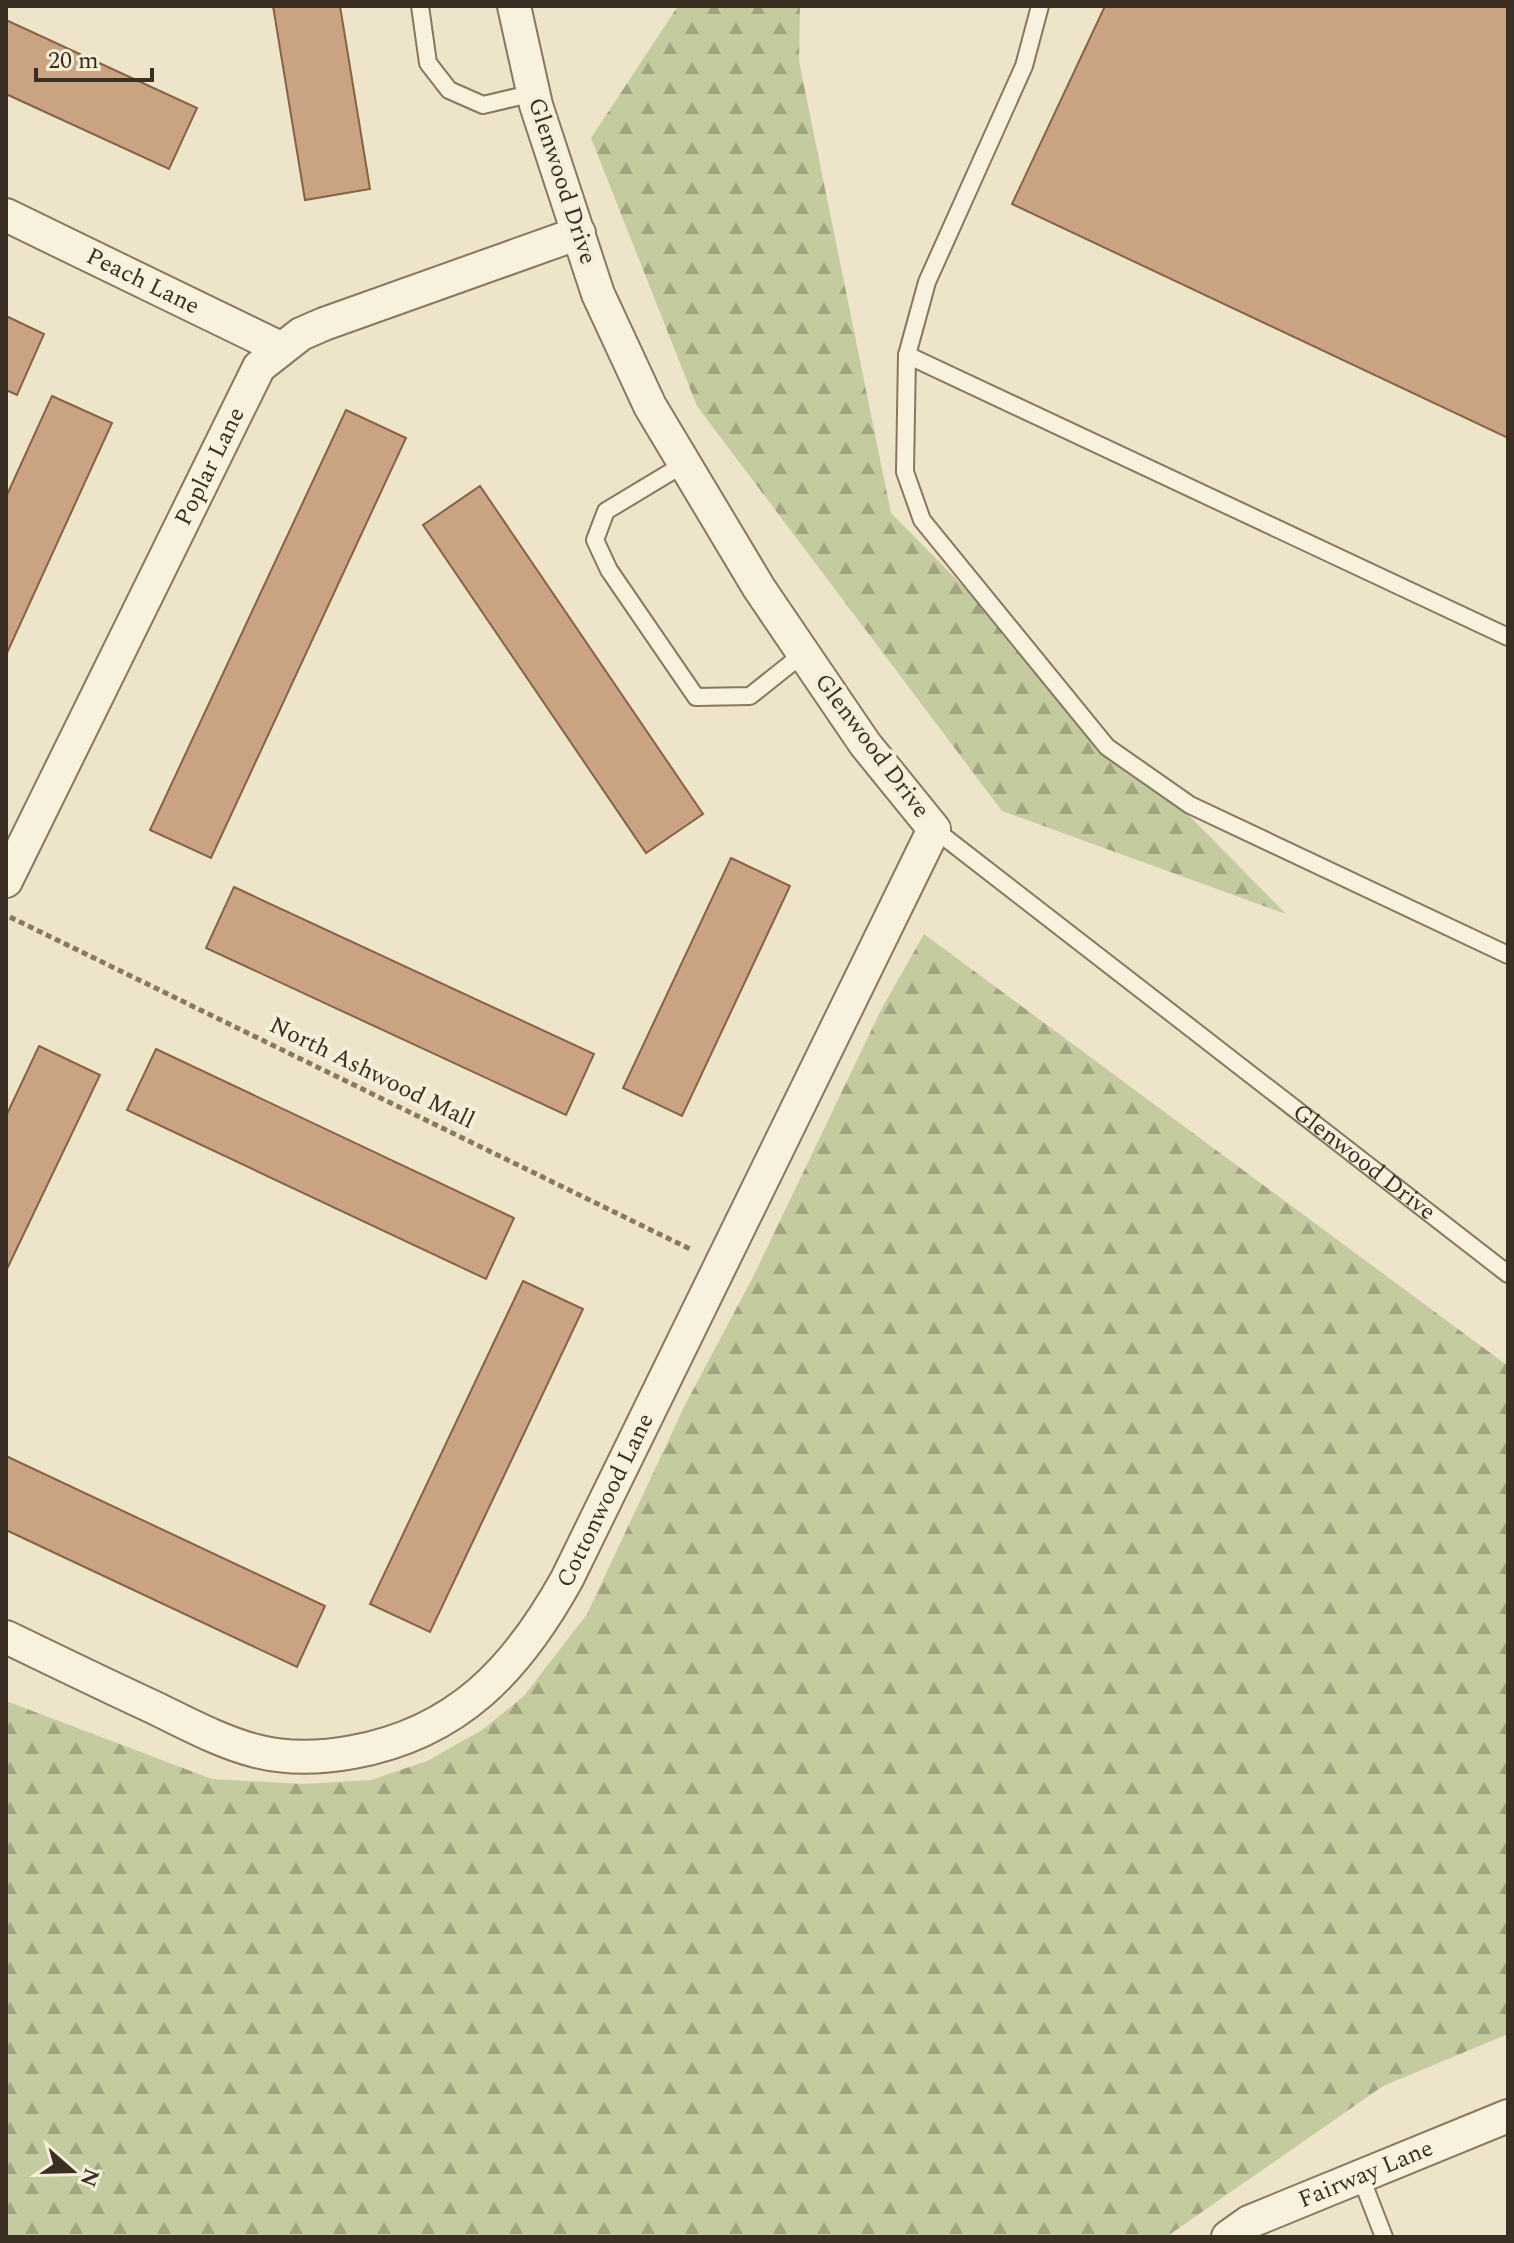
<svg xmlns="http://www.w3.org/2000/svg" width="1514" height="2243" font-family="Spectral,serif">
<defs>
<pattern id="forest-firs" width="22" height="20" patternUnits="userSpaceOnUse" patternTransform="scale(2)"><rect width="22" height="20" fill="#c4cb9e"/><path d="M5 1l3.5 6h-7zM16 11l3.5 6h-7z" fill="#a0a580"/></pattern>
</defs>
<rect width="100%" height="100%" fill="#ede4ca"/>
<path fill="url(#forest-firs)" d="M678,6h122l-1,55 92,452 395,401 -284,-103 -305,-405 -106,-268z
M924,934l584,432v668l-125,52 -217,151h-1160v-536l206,78 92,5 67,-4 56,-19 55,-31 42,-34 63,-82 98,-209 68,-128 128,-267z"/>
<path fill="#c9a382" stroke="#876346" stroke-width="2" d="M273,6h67l30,183 -65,11z
M1105,6h403v432l-496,-234z
M6,20l191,88 -28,61 -163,-75z
M6,316l38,18 -27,61 -11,-5z
M52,396l60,27 -106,232v-158z
M346,410l60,28 -195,420 -61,-28z
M480,486l223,328 -57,39 -223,-328z
M731,858l59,28 -108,230 -59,-28z
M234,887l360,167 -28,61 -360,-167z
M39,1046l61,29 -94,196v-155z
M156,1049l358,169 -28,61 -359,-169z
M523,1281l60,28 -153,323 -60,-28z
M6,1456l319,150 -28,61 -291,-137z"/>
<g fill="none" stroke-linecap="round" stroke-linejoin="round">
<g stroke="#89775f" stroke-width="20">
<g id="lane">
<path d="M420,6l8,57 21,27 34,15 51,-12"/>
<path d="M1040,6l-16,60 -97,216 -20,73 -2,117 17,48 185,227 83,58 318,150"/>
<path d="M907,355l601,282"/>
<path d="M684,464l-78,47 -11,29 14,30 87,127 54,-1 54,-43"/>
<path id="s1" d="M934,829l574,445"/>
<path d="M1360,2175l24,62"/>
</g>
</g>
<g stroke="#89775f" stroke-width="36">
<g id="street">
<path id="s2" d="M6,215l274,133"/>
<path id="s3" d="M6,881l253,-514 42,-33 23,-10 255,-91"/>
<path id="s4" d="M6,1637c50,24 99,48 149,71 33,16 66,34 101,43 31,8 65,7 97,1 105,-19 164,-83 214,-173l367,-750 -69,-85 -106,-156 -109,-182 -52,-112 -62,-189 -22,-99"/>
<path id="s5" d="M1228,2237l21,-15 259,-106"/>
</g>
</g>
<path stroke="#89775f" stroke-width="5" stroke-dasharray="6 4" stroke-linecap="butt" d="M10,917l682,333"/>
<use href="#lane" stroke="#f8f1dd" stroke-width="16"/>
<use href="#street" stroke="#f8f1dd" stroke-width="32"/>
</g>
<g text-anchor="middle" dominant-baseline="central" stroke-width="8" stroke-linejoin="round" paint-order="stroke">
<g font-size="24" fill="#3a2f22" stroke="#f5eed9">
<text transform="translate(562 181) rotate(72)">Glenwood Drive</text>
<text stroke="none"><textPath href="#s2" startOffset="152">Peach Lane</textPath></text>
<text stroke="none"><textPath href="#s3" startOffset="462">Poplar Lane</textPath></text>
<text transform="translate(872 746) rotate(53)">Glenwood Drive</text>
<text transform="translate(372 1073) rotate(26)">North Ashwood Mall</text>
<text stroke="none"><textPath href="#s1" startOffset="544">Glenwood Drive</textPath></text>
<text stroke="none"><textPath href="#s4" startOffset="746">Cottonwood Lane</textPath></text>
<text stroke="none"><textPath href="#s5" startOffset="152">Fairway Lane</textPath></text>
</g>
</g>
<rect width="1514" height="2243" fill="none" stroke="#3a2f22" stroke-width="16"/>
<g transform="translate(72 2171) rotate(110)" stroke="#f5eed9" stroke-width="6" paint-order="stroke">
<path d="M0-6L14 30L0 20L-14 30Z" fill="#3a2f22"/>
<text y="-12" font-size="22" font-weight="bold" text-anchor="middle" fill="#3a2f22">N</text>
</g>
<path d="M36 68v12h116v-12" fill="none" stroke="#3a2f22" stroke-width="4"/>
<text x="48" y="68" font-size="24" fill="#3a2f22" stroke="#f5eed9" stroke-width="6" paint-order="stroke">20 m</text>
</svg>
